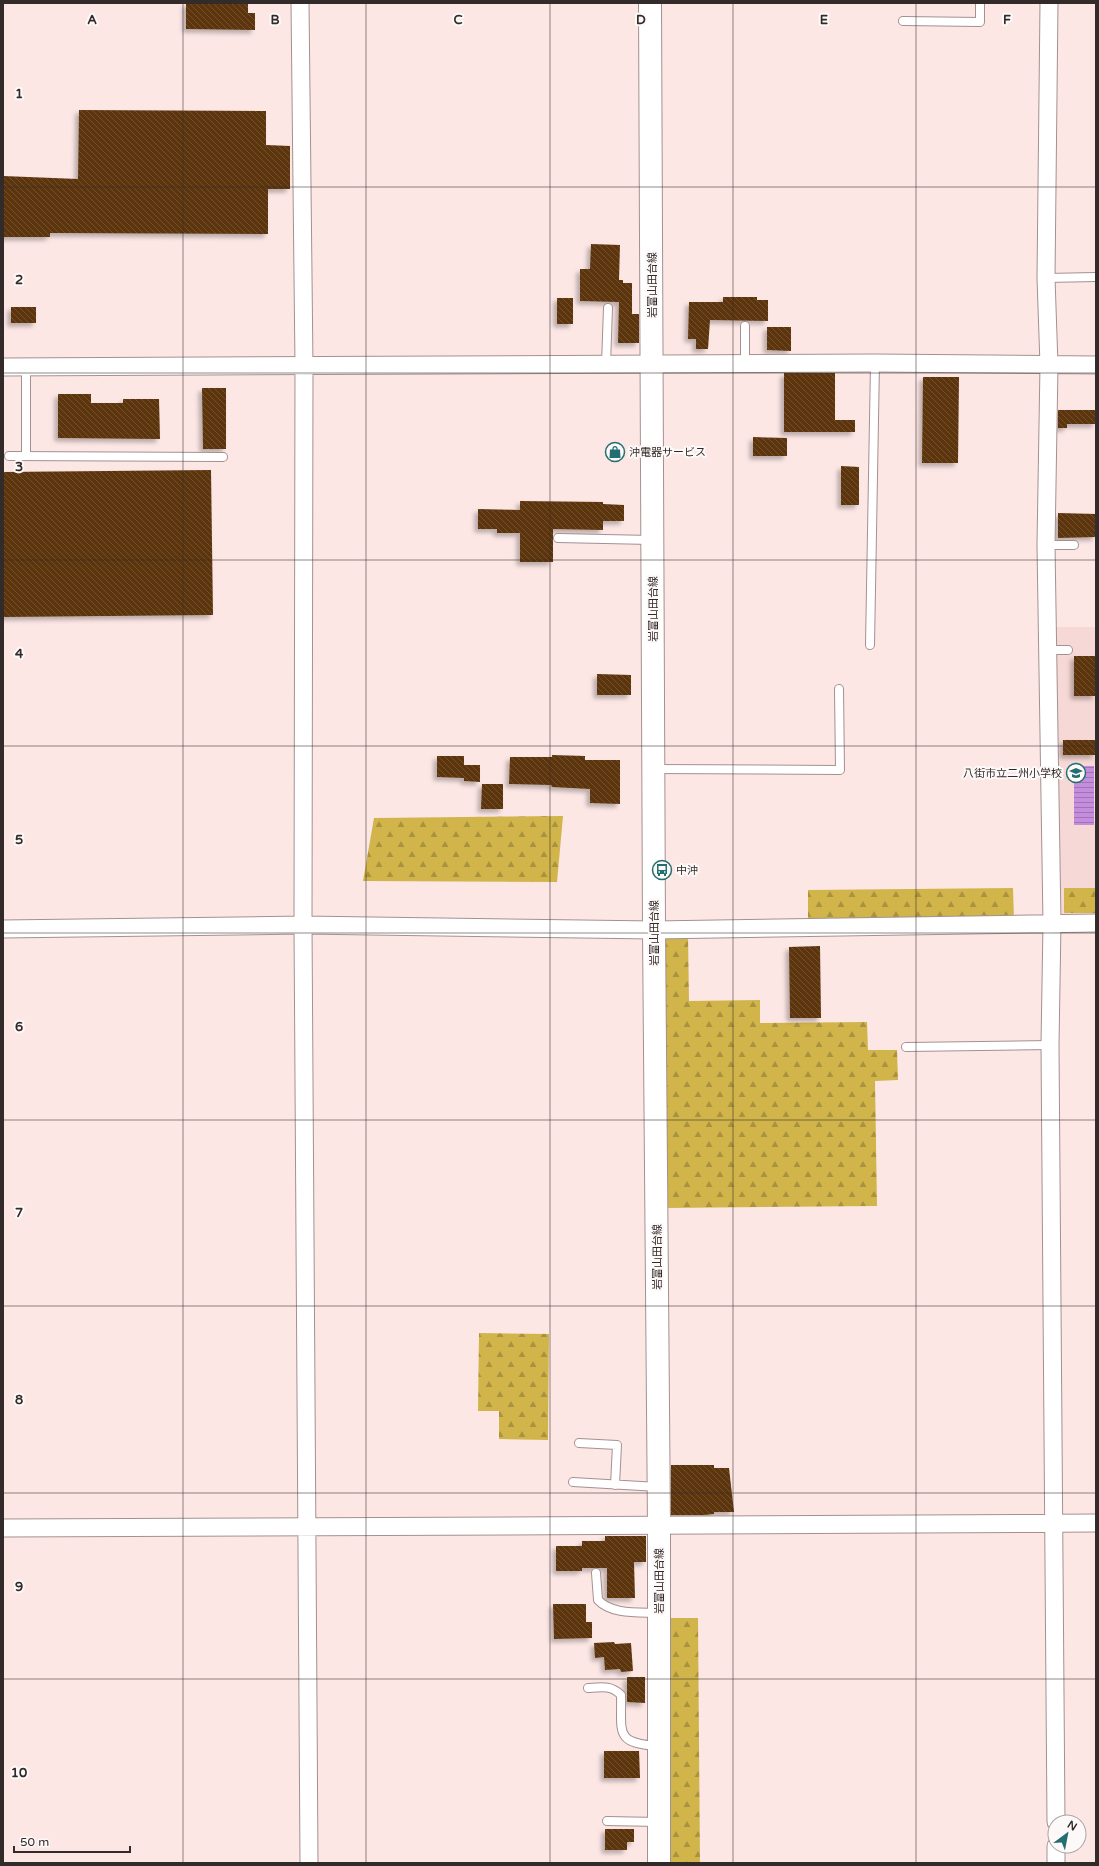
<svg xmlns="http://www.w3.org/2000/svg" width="1099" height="1866" font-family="'Varela Round','Noto Sans JP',sans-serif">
<defs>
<pattern id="forest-firs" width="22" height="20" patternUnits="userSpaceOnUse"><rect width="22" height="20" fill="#d1b44a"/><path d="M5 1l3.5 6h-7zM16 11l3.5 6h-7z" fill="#aa933e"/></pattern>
<pattern id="water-rules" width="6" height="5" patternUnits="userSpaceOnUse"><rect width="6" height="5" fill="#c58dde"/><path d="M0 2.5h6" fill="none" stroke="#a173b4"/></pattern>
<pattern id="building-back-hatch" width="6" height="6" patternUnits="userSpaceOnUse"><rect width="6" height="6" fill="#5d340e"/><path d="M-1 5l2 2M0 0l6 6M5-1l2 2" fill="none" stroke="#715031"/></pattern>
<filter id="shadow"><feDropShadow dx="-3.5" dy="3.5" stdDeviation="2" flood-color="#0004"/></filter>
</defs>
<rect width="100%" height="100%" fill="#fce7e5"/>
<path fill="#f6d9d6" d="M1054,627h42v292h-39z"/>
<path fill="url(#forest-firs)" d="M563,816l-6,66 -194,-1 11,-63z
M1013,888l1,32 -206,2v-32z
M1064,888h32v25h-32z
M663,935h25l1,66 71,-1v23l107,-1 1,28h29l1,30 -23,1 2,125 -210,2z
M479,1333l70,1 -1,106 -49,-1v-28h-21z
M666,1618h32l2,245h-33z"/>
<path fill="url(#water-rules)" d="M1074,766h20v59h-20z"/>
<path fill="url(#building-back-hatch)" filter="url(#shadow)" d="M186,3h62v10h7v17l-69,-1z
M79,110l187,1v34l24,1v43h-22v45l-218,-1v4h-47v-61l75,3z
M591,244l29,1 -1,35h4v3h9v31h7v29h-21l1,-41 -39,-1v-32h10z
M723,297h34v3h11v21l-58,-1 -2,29h-12v-10h-8l1,-37h34z
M557,298h16v26h-16z
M11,307h25v16h-25z
M767,327h24v24l-24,-1z
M784,373h51v47h20v12h-71z
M923,377h36l-1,86h-36z
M202,388h24v61h-23z
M58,394h33v9h32v-4h36l1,40 -102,-1z
M1058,410h38v14h-29v4h-9z
M753,437l34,1v18h-34z
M841,466l18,1v38h-18z
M211,470l2,145 -210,2v-145z
M520,501l83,1v2l21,1v16h-21v9l-50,-1v33h-33v-29h-23v-4h-19v-20l42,1z
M1058,513l38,1v23l-38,1z
M1074,656h22v40h-22z
M597,674l34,1v20h-34z
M1063,740h33v15h-33z
M552,755l33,1v4h35v44l-30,-1v-14l-38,-2 -1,-2 -42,-1 1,-27h42z
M437,756h27v9h16v17l-16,-1v-3l-27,-1z
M482,784h21v25h-22z
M820,946l1,72h-31l-1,-71z
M671,1465h43v3h15l5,44h-20v2l-10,1h-33z
M605,1536h41v26h-12l1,36h-28v-30h-25v3h-26v-25h26v-5h23z
M553,1604h33v18h6v16l-38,1z
M614,1642l1,2 16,-1 2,28 -12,1 -1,-3 -15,1 -1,-13 -9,1 -1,-15z
M627,1677h18v26l-18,-1z
M604,1751h35l1,27h-36z
M605,1829h29v13h-7v8h-22z"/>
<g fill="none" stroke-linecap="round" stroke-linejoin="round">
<g stroke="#a4918f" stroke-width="10">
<path id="lane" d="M903,21l77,1v-19
M1046,278l50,-1
M606,364l2,-56
M745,364v-38
M9,456l214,1
M26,456v-89
M558,538l93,2
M1046,545h28
M870,645l5,-282
M1048,650h20
M654,769l186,1 -1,-81
M906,1047l144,-2
M579,1443l38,2 -2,40
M573,1482l85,5
M596,1573l2,27c14,15 41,12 61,13
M588,1688c14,-1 23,-3 33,7 1,38 -7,48 37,51
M607,1821l51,1"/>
</g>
<g stroke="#a4918f" stroke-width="19">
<path id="street" d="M300,3l4,363 -1,559 6,938
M1049,3l-3,275 3,87 -3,180 6,378 -2,122 6,777
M3,367l872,-4 221,2
M3,929l300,-4 351,5 442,-7
M3,1528c364,-3 729,-1 1093,-5
M1056,1846v17"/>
</g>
<g stroke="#a4918f" stroke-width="24">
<path id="secondary" d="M650,3l4,927 5,597v336"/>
</g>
<use href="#lane" stroke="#fff" stroke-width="8"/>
<use href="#street" stroke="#fff" stroke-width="17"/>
<use href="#secondary" stroke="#fff" stroke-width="22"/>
</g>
<path fill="none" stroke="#332b2a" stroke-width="1" stroke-opacity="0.55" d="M183,3v1860M366,3v1860M550,3v1860M733,3v1860M916,3v1860M3,187h1093M3,373h1093M3,560h1093M3,746h1093M3,933h1093M3,1120h1093M3,1306h1093M3,1493h1093M3,1679h1093"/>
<defs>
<g id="shop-ring" transform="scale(1)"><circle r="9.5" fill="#fdf9f9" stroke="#236e70" stroke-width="1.5"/><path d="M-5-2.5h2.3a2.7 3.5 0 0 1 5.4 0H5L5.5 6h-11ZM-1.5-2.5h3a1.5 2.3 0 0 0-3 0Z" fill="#236e70"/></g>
<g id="school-ring" transform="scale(1)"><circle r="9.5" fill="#fdf9f9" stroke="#236e70" stroke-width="1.5"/><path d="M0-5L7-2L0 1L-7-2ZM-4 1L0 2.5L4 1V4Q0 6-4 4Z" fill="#236e70"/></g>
<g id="bus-ring" transform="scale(1)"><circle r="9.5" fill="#fdf9f9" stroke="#236e70" stroke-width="1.5"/><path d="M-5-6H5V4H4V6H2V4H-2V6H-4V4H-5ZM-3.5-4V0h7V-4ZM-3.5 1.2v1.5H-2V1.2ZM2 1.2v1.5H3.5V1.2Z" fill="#236e70"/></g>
</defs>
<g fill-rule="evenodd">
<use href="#shop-ring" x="615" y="452"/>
<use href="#school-ring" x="1076" y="773"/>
<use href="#bus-ring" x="662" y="870"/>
</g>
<g text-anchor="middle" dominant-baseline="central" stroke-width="4" stroke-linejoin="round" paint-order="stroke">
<g font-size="11" fill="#332b2a" stroke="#fdf9f9">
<text transform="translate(652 285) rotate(-90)">岩富山田台線</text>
<text transform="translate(653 609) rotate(-90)">岩富山田台線</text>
<text transform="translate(654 933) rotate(-90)">岩富山田台線</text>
<text transform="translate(657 1257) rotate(-90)">岩富山田台線</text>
<text transform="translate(659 1581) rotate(-90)">岩富山田台線</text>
</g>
<g font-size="11" fill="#332b2a" stroke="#fdf9f9" text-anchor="start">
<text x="629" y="452">沖電器サービス</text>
<text x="1062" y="773" text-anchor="end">八街市立二州小学校</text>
<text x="676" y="870">中沖</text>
</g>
</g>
<g font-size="13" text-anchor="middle" font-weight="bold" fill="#332b2a" stroke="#fdf9f9" stroke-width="4" stroke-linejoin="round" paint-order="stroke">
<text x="92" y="24">A</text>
<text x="275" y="24">B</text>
<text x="458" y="24">C</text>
<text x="641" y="24">D</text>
<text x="824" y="24">E</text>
<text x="1007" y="24">F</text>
<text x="19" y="98">1</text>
<text x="19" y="284">2</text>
<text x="19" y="471">3</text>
<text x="19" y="658">4</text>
<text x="19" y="844">5</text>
<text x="19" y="1031">6</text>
<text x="19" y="1217">7</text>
<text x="19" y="1404">8</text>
<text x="19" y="1591">9</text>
<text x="19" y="1777">10</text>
</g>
<rect width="1099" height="1866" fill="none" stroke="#332b2a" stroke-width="8"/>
<g transform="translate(1067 1834) rotate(32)"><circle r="19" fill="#fdf9f9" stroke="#aca7a6"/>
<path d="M0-3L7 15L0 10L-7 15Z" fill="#236e70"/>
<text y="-6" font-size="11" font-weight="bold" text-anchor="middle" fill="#332b2a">N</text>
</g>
<path d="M14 1846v6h116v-6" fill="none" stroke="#332b2a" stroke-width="2"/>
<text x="20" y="1846" font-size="12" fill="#332b2a" stroke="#fdf9f9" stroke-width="3" paint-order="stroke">50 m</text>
</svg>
